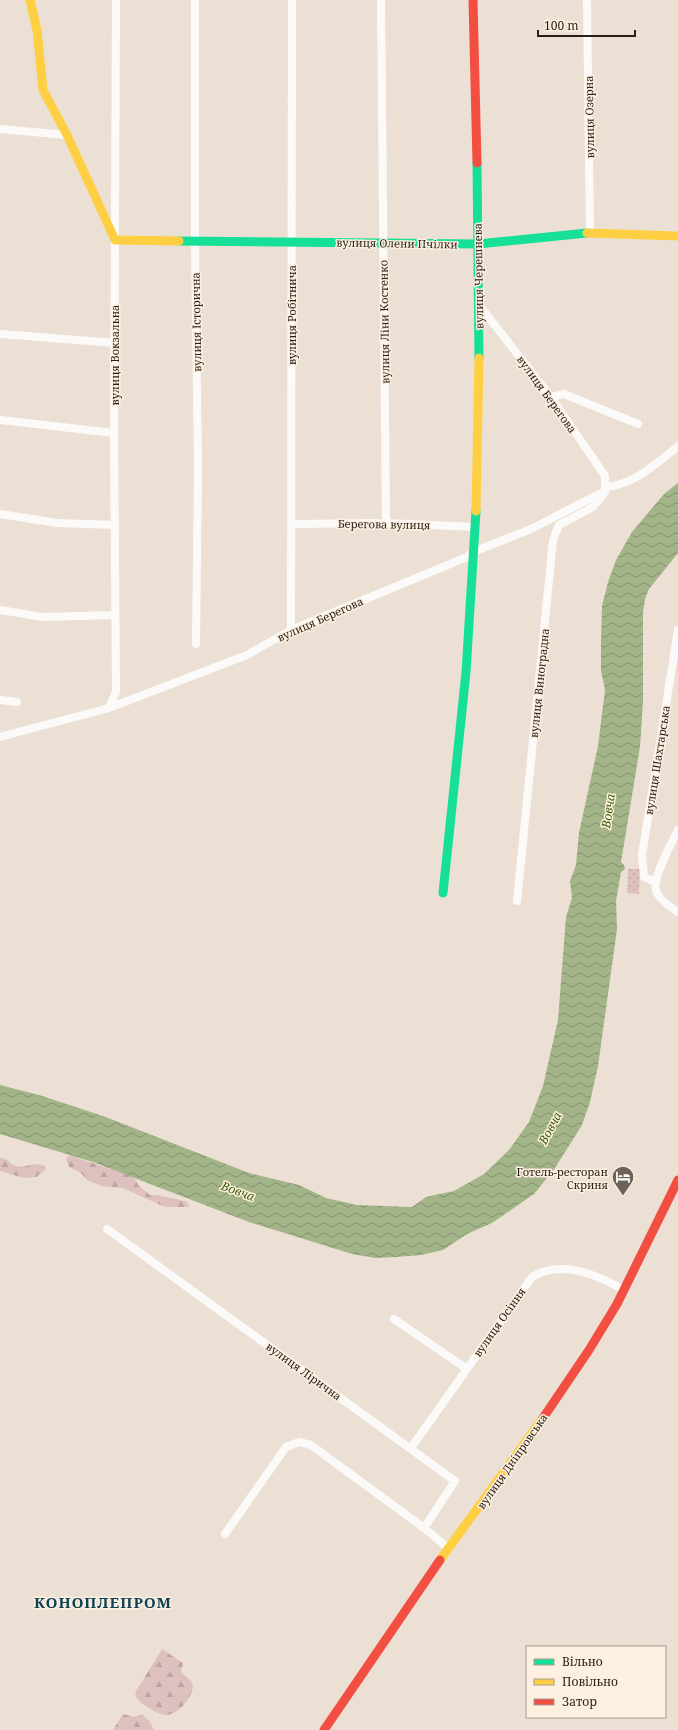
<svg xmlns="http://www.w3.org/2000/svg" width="678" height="1730" font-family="'Noto Serif',serif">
<defs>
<pattern id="forest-firs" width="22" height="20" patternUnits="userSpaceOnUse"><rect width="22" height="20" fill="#dec0bf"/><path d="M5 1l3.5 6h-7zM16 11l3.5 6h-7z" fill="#bea5a3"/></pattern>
<pattern id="park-dots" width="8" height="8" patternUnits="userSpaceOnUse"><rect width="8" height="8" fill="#dec0bf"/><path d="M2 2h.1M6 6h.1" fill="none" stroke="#bea5a3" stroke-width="1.8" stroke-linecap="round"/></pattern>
<pattern id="water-waves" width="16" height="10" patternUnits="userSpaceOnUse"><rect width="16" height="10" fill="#a3b489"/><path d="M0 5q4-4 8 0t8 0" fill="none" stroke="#85926f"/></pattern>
</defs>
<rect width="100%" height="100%" fill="#ece0d4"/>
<path fill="url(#forest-firs)" d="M69,1155l65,22 5,9 11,9h7l28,6 4,3 -1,3h-23l-42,-19 -21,-2 -15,-6 -6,-7 -12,-6 -3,-8z
M0,1158c9,0 9,6 16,8 11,3 16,-5 29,0l1,3 -10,8 -12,1 -24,-7z
M162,1649l21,14 -2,9c3,3 7,6 10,9 8,11 -13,34 -24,34 -8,0 -14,-5 -20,-8 -6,-4 -10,-7 -12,-14z
M123,1714l11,3 8,-3 8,8 4,8h-41z"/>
<path fill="url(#park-dots)" d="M628,869h12l-1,25 -12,-1z"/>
<path fill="url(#water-waves)" d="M678,483v70l-29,36 -4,10 -2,14v88l-3,46 -19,115 3,3 1,4 -4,3 -5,29 1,28 -19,137 -8,36 -8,23 -27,43 -21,26 -42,29 -25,11 -24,16 -22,5 -25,2 -20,1 -24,-4 -103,-32 -156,-60 -93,-28v-49l39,10 64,21 146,57 50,12 27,13 31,7 55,2 14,-10 28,-6 30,-17 25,-24 20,-28 14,-36 15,-66 8,-103 6,-19 -2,-17 6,-16 3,-32 19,-87 7,-56 -4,-20v-27l1,-37 6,-24 8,-22 16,-28 32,-38z"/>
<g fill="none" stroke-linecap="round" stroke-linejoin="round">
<path stroke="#fcfaf9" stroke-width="8" d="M195,0v241l3,229 -2,174
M381,0l5,523
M587,0l3,233
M0,129l67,6
M0,334l115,9
M551,397l13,-3 74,30
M0,420l114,13
M606,487c28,-2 51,-24 72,-41
M0,514l57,9 58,2
M292,524l94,-1 89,4
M0,610l43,7 71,-2
M291,630l1,-630
M0,700l17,2
M109,708l7,-16 -2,-259 2,-433
M0,737l109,-29 138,-53 44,-25 176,-73 6,-5 58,-23 74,-38v-15l-54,-79 -72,-92
M678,830c-6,13 -26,47 -22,60 2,9 14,17 22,22
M656,882l-12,-5 -2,-22 36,-225
M517,901l36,-361 6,-15 34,-18 12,-15
M107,1229l348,252 -31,47
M394,1319l73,50
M411,1448l121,-171c30,-18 65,-2 92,13
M225,1534l61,-87 13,-5 12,3 113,83 25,21"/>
<path stroke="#16e098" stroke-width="9" d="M477,163l2,195
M179,241l299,3 109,-11
M443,893l23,-221 10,-161"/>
<path stroke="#ffcf43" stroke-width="9" d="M30,0l7,30 6,60 24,45 48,105 64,1
M587,233l91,3
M476,511l3,-153
M440,1560l103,-142"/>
<path stroke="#f24e42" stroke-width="9" d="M473,0l4,163
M543,1418l46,-68 28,-46 61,-124
M324,1730l116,-170"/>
</g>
<defs>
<g id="hotel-pin" transform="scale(1.15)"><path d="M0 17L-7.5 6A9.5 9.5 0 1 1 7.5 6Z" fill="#6c6258" stroke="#fdf0e1"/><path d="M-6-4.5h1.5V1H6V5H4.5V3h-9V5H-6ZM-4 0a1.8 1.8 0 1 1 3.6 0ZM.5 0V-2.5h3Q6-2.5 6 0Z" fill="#fff"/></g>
</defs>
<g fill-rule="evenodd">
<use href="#hotel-pin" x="623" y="1177"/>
</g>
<g text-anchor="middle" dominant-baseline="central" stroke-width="3" stroke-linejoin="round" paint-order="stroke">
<g font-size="11" fill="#271e16" stroke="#fdf0e1">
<text transform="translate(589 117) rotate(-91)">вулиця Озерна</text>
<text transform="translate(397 243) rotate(1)">вулиця Олени Пчілки</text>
<text transform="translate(478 276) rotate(-91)">вулиця Черешнева</text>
<text transform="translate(291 315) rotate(-90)">вулиця Робітнича</text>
<text transform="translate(196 322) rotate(-91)">вулиця Історична</text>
<text transform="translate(384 322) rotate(-91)">вулиця Ліни Костенко</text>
<text transform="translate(114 355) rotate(-90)">вулиця Вокзальна</text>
<text transform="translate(547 394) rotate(54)">вулиця Берегова</text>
<text transform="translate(384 524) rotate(1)">Берегова вулиця</text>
<text transform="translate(320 619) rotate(-24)">вулиця Берегова</text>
<text transform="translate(539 683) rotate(-84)">вулиця Виноградна</text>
<text transform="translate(657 760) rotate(-81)">вулиця Шахтарська</text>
<text transform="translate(499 1322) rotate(-55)">вулиця Осіння</text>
<text transform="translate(304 1371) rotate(36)">вулиця Лірична</text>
<text transform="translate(512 1461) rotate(-55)">вулиця Дніпровська</text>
</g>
<g font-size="11" fill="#271e16" stroke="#fdf0e1" text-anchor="end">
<text x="608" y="1171">Готель-ресторан<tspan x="608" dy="13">Скриня</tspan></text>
</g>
<g font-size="12" font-style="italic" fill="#3a5d04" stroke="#fdf0e1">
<text transform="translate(608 811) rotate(-82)">Вовча</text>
<text transform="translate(550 1128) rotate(-62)">Вовча</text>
<text transform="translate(238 1191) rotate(20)">Вовча</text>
</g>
<g font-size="15" font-weight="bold" letter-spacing="1" fill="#0d4253" stroke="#fdf0e1">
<text x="103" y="1602">КОНОПЛЕПРОМ</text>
</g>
</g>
<rect x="526" y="1646" width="140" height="72" fill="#fdf0e1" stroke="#a79c90"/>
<rect x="534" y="1659" width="20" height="6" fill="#16e098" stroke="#a79c90"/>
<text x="562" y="1666" font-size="12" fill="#271e16">Вільно</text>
<rect x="534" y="1679" width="20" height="6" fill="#ffcf43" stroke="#a79c90"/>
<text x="562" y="1686" font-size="12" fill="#271e16">Повільно</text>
<rect x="534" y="1699" width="20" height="6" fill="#f24e42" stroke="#a79c90"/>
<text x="562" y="1706" font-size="12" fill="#271e16">Затор</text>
<path d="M538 30v6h97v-6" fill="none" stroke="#271e16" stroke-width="2"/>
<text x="544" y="30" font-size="12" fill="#271e16" stroke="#fdf0e1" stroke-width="3" paint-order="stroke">100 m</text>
</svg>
